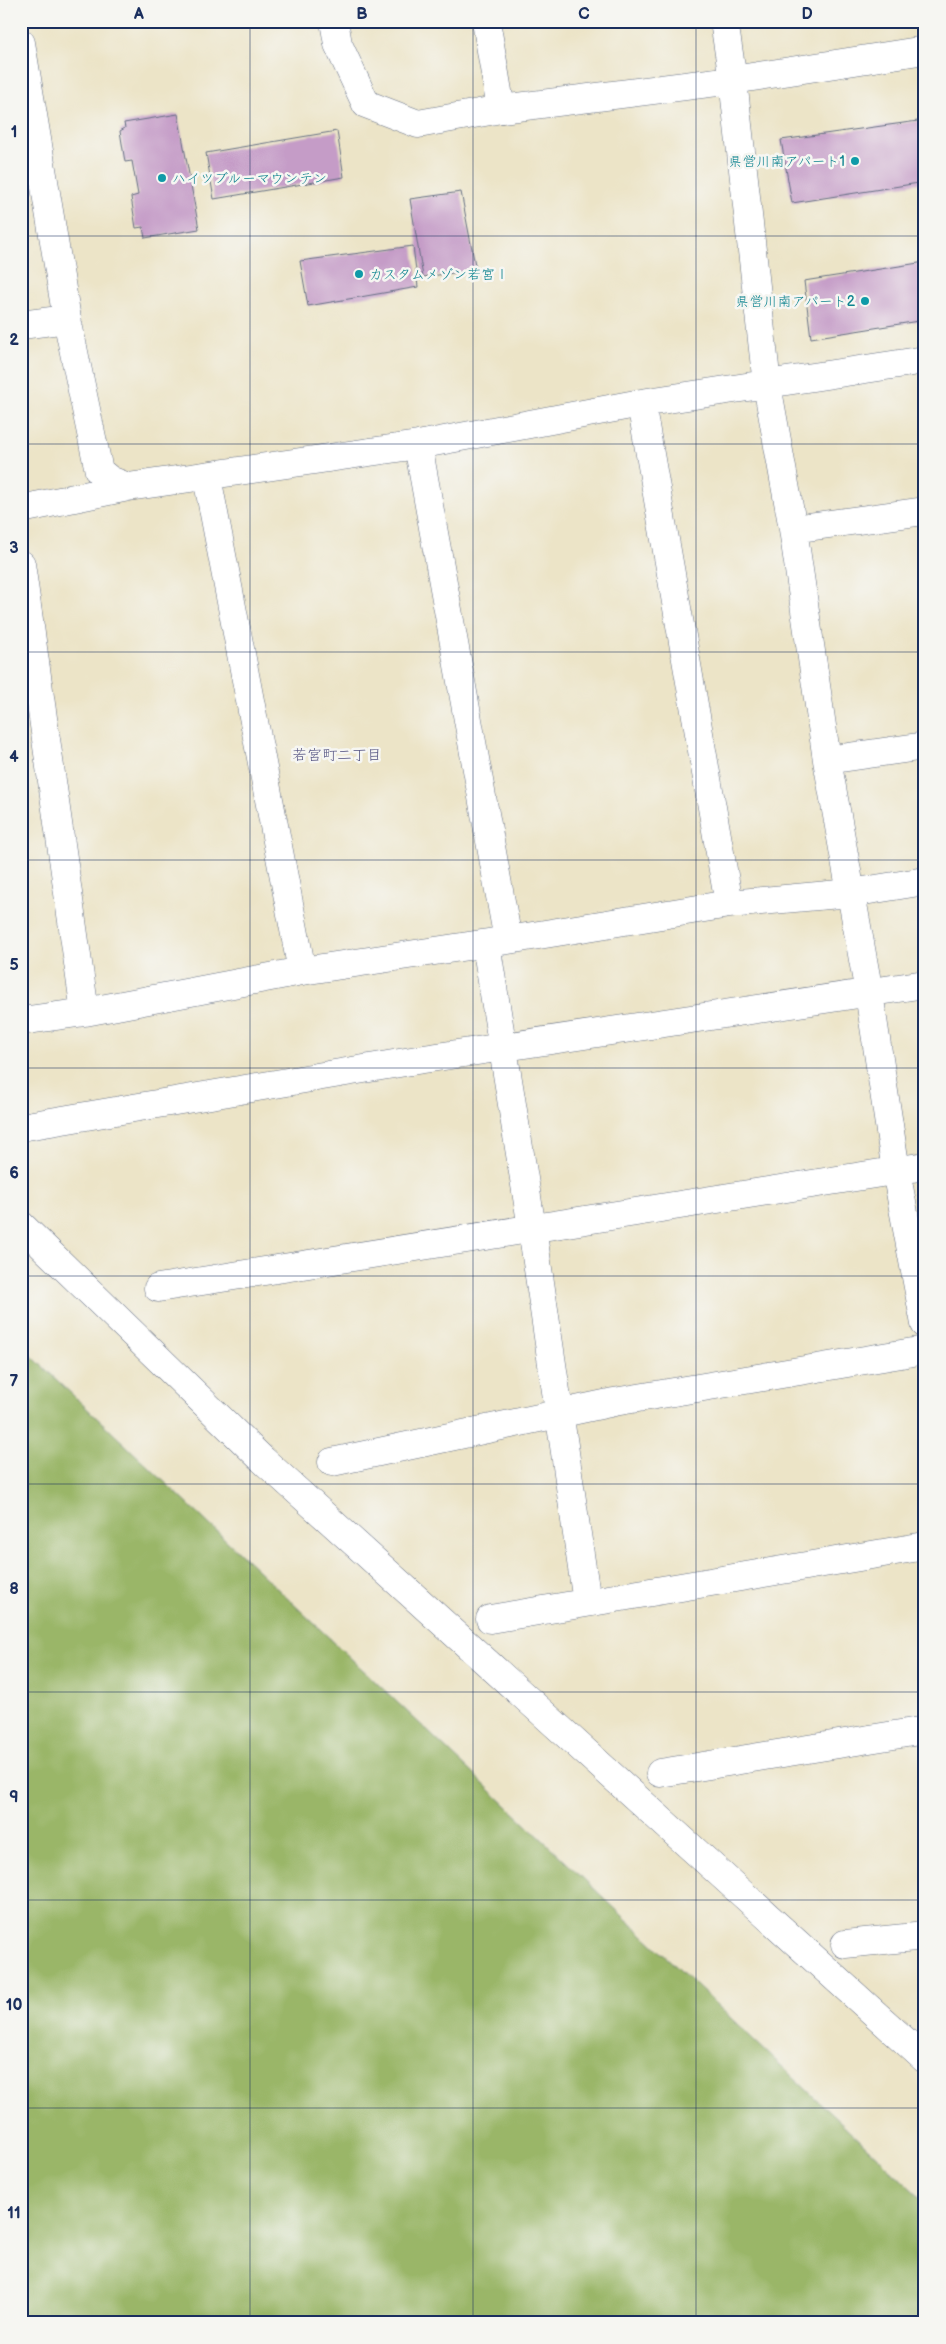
<svg xmlns="http://www.w3.org/2000/svg" width="946" height="2344" font-family="'Balsamiq Sans','Klee One',sans-serif">
<rect width="100%" height="100%" fill="#f6f6f2"/>
<filter id="ink" filterUnits="userSpaceOnUse"><feTurbulence type="fractalNoise" baseFrequency=".02" numOctaves="2"/><feDisplacementMap in="SourceGraphic" scale="10" xChannelSelector="R" yChannelSelector="G"/><feConvolveMatrix kernelMatrix="1 2 1 2 8 2 1 2 1" color-interpolation-filters="sRGB"/></filter>
<filter id="wash" filterUnits="userSpaceOnUse"><feTurbulence type="fractalNoise" baseFrequency=".0096" numOctaves="4" result="noise"/><feDisplacementMap in="SourceGraphic" scale="20" xChannelSelector="R" yChannelSelector="G"/><feGaussianBlur stdDeviation="1.12" result="paint"/><feColorMatrix in="noise" values="0 0 0 0 0 0 0 0 0 0 0 0 0 0 0 0 0 1.4 0 .05"/><feComposite in="paint" operator="in"/></filter>
<g filter="url(#wash)">
<rect width="100%" height="100%" fill="#ece4c7"/>
<path fill="#9ab668" stroke="#5a7263" d="M21,1346l904,856v121h-904z"/>
<g id="blocks">
<path fill="#c59cc7" d="M178,114l21,115 -54,9 -2,-11 -7,1 -5,-31 7,-2 -6,-34 -7,1 -5,-31 5,-3 -1,-5z
M925,120v62l-133,21 -11,-63z
M337,131l7,46 -130,22 -8,-46z
M461,192l15,78 -53,7 -13,-78z
M413,246l5,41 -110,19 -8,-45z
M925,262v58l-114,18 -7,-57z"/>
</g>
</g>
<g filter="url(#ink)">
<use href="#blocks" fill-opacity="0" stroke="#646e83" stroke-width="1"/>
<g fill="none" stroke-linecap="round" stroke-linejoin="round">
<g stroke="#646e83" stroke-width="29">
<path id="street" d="M486,21l15,88
M724,21l9,59 34,305 26,144 34,231 42,233 27,178 29,153
M21,43l46,276 32,152 11,9 18,7
M21,325l46,-6
M207,477l95,494
M21,509l107,-22 290,-42 223,-42 284,-43
M793,529l132,-18
M21,564l64,448 217,-41 206,-31 -90,-495
M827,760l98,-14
M729,904l122,-11 74,-12
M508,940l221,-36 -88,-501
M486,944l46,284 55,374
M21,1021l64,-9
M21,1127l396,-67 508,-76
M21,1225l242,235 662,599
M158,1288l767,-122
M332,1462l282,-60 311,-52
M490,1619l435,-73
M660,1773l265,-43
M845,1944l80,-8"/>
</g>
<g stroke="#646e83" stroke-width="29">
<path id="secondary" d="M334,21l4,23 28,60 52,20 83,-15 232,-29 192,-30"/>
</g>
<use href="#street" stroke="#fff" stroke-width="28"/>
<use href="#secondary" stroke="#fff" stroke-width="28"/>
</g>
</g>
<path fill="none" stroke="#1b2f5e" stroke-width="1" stroke-opacity="0.55" d="M250,21v2302M473,21v2302M696,21v2302M21,236h904M21,444h904M21,652h904M21,860h904M21,1068h904M21,1276h904M21,1484h904M21,1692h904M21,1900h904M21,2108h904"/>
<g fill="#0f9aa8" stroke="#f6f6f2" stroke-width="2">
<circle cx="855" cy="161" r="5"/>
<circle cx="162" cy="178" r="5"/>
<circle cx="359" cy="274" r="5"/>
<circle cx="865" cy="301" r="5"/>
</g>
<g text-anchor="middle" dominant-baseline="central" stroke-width="5" stroke-linejoin="round" paint-order="stroke">
<g font-size="14" fill="#0d838f" stroke="#f6f6f2" text-anchor="end">
<text x="845" y="161">県営川南アパート1</text>
<text x="172" y="178" text-anchor="start">ハイツブルーマウンテン</text>
<text x="369" y="274" text-anchor="start">カスタムメゾン若宮Ⅰ</text>
<text x="855" y="301">県営川南アパート2</text>
</g>
<g font-size="15" fill="#565583" stroke="#f6f6f2">
<text x="337" y="755">若宮町二丁目</text>
</g>
</g>
<rect width="946" height="2344" fill="none" stroke="#f6f6f2" stroke-width="55"/>
<rect x="28" y="28" width="890" height="2288" fill="none" stroke="#1b2f5e" stroke-width="2"/>
<g font-size="16" text-anchor="middle" font-weight="bold" fill="#1b2f5e">
<text x="139" y="19">A</text>
<text x="362" y="19">B</text>
<text x="584" y="19">C</text>
<text x="807" y="19">D</text>
<text x="14" y="137">1</text>
<text x="14" y="345">2</text>
<text x="14" y="553">3</text>
<text x="14" y="762">4</text>
<text x="14" y="970">5</text>
<text x="14" y="1178">6</text>
<text x="14" y="1386">7</text>
<text x="14" y="1594">8</text>
<text x="14" y="1802">9</text>
<text x="14" y="2010">10</text>
<text x="14" y="2218">11</text>
</g>
</svg>
